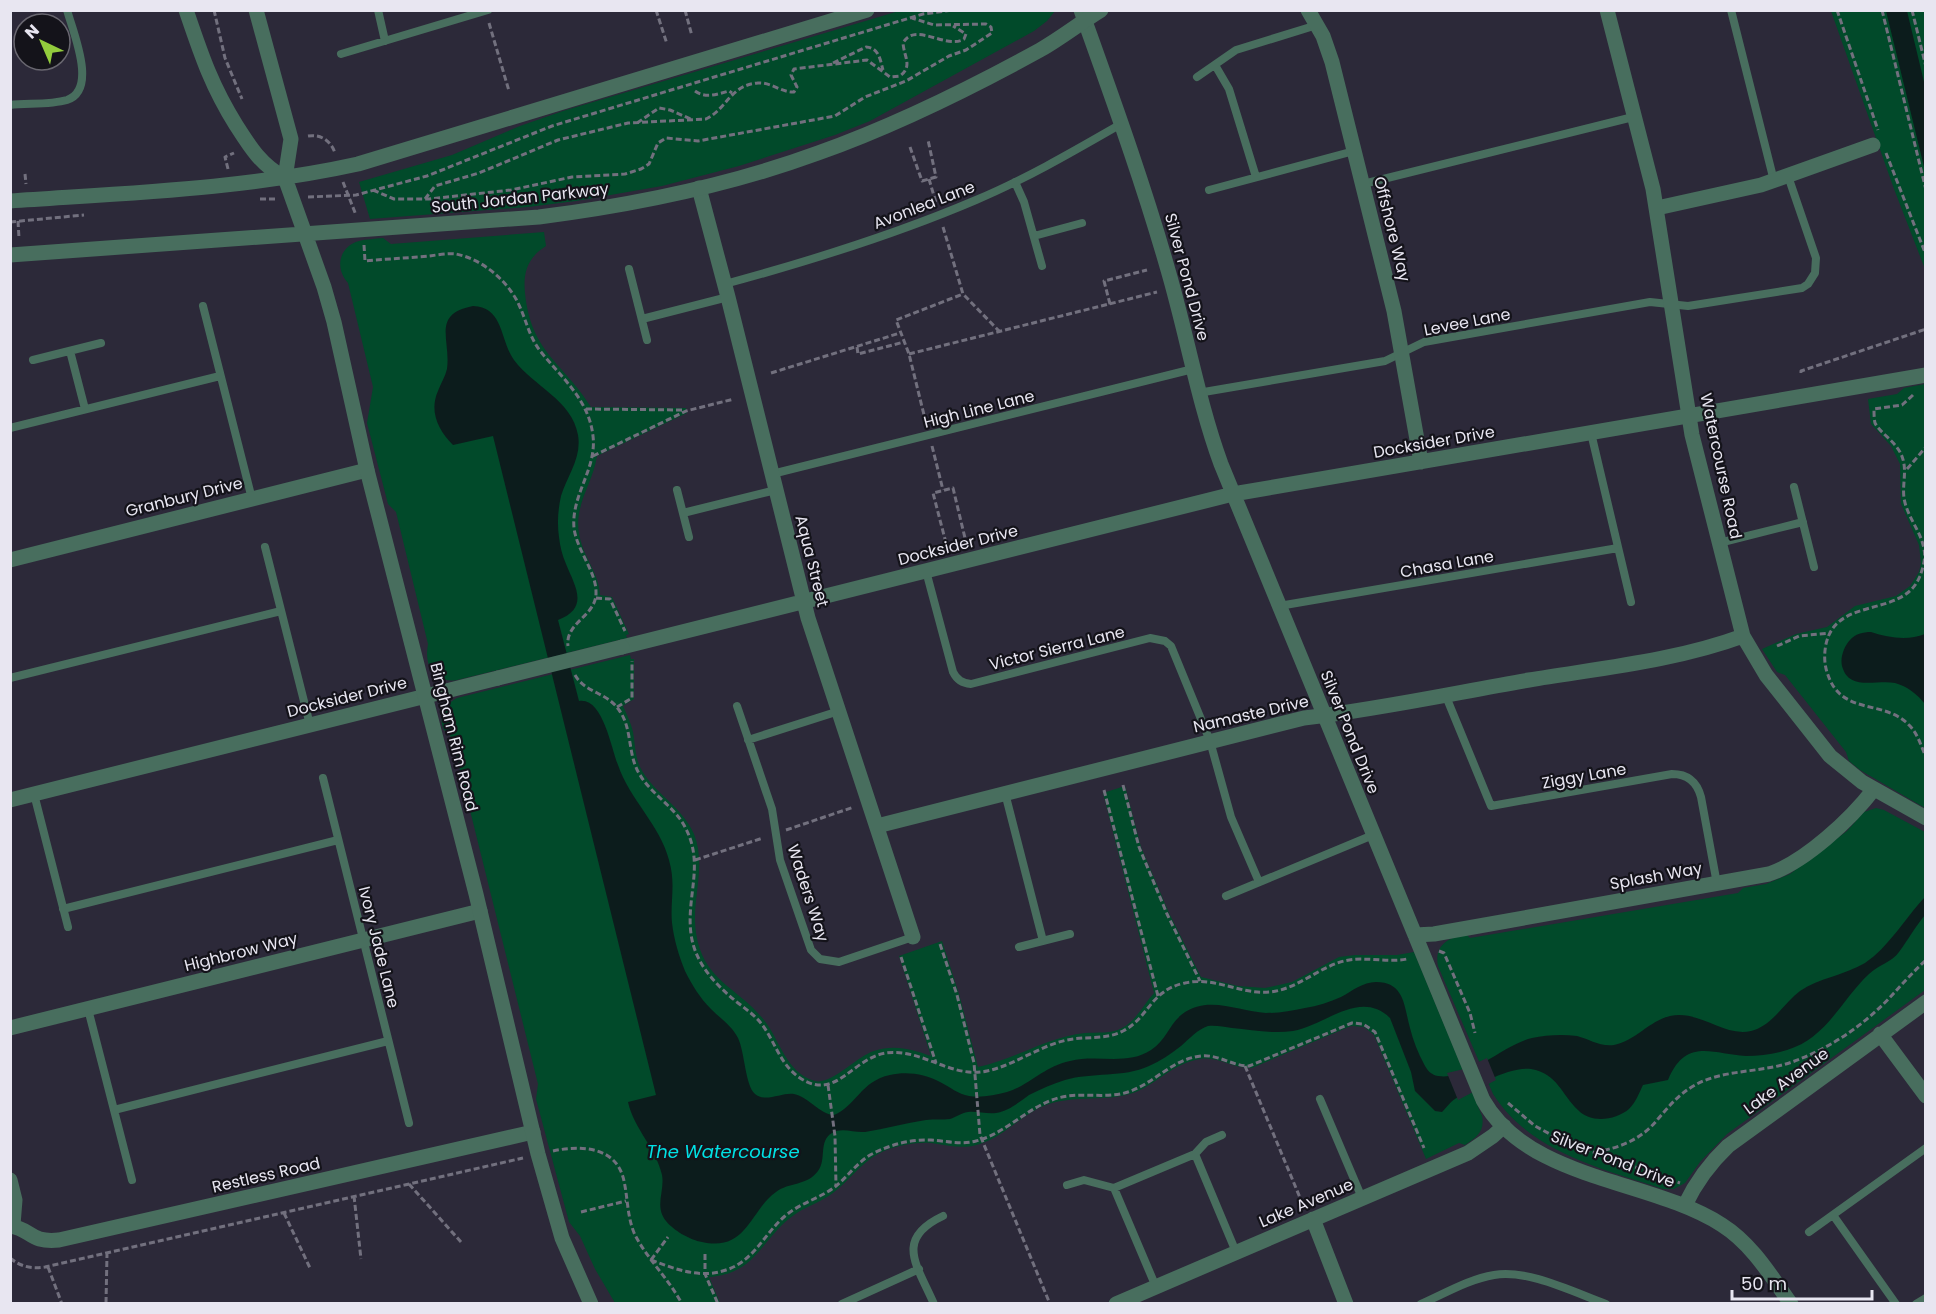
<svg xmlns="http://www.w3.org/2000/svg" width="1936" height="1314" font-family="Poppins,sans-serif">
<rect width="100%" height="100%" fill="#2c2939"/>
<path fill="#014a2a" d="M899,11h156l-8,10 -13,10 -164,90 -35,14 -96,31 -77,20 -86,15 -48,6 -158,12 -11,-37 93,-27 68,-29 43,-15z
M1831,11h94v258l-31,-80z
M544,232l2,14c-19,12 -23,27 -21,47 6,60 38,69 66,114l95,1 1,5 -90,43c-4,27 -23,49 -18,77 3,23 20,39 21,62l12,2 17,37 -3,1 1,3 -170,42c-24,4 -33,-15 -29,-36l-32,-132 -8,-8 -21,-81 6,-36 -25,-104c-13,-14 -10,-36 11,-42 7,-2 16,-2 24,-3l8,6z
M1925,384v424l-65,-38 -11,-9 -3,-9 -61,-77 -8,-3 -15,-23 34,-15 31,-7 28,-21 41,-10 14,-10 9,-14 2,-9 -2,-18 -18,-41 -1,-40 -9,-18 -20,-22 -3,-25 29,-5 7,-6z
M630,655l1,4h3v40l-11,7c4,9 8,17 10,26 2,12 2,23 7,35 13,26 42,39 54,67 13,33 -3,65 2,99 7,48 42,54 68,87 16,20 22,53 51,61 17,4 42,-25 59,-30 20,-7 38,-2 57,5l-32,-100 43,-15 17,53 19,73c38,-8 69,-30 107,-34 13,-1 26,1 37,-5 14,-7 22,-24 32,-35l-51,-200 22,-7 16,61 28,66 32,64 37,9 27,2 27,-6 47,-25 16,-2h42l17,-3 68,164c3,15 -5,21 -17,29l-6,-2 -33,16 -52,-124 -10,-8 -13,-1 -99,42c-19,1 -33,-12 -52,-9 -26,4 -41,23 -64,33 -29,11 -61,2 -90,13 -24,9 -41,31 -66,39 -17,6 -32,1 -49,-1 -18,-1 -37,3 -53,11 -18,10 -29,27 -45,39 -13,10 -30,14 -43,25 -30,24 -35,56 -81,59l11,26h-105l-20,-34 -15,-33 -11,-14 -33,-123 2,-15 -86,-346c-2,-3 -5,-5 -7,-7 -9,-12 1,-28 12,-33z
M1876,808l8,2 41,22v158l-198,144 -27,28 -15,21 -11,6h-11c-62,-21 -132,-36 -170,-95l-55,-128c-4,-21 10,-28 28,-32l4,4 268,-45 5,-5 23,-4 24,-10 57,-43 17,-19z"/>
<path fill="#0c1c1c" d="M1886,11h21l18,75v85z
M473,306c31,1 27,35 41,54 19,26 58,40 64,75 4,23 -11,41 -17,61 -3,13 -4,28 -2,41 1,9 3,18 7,27 9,22 24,44 -8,56l21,81c24,-4 32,47 39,64 12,35 42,60 51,95 7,24 1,41 3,63 2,17 7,33 13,48 7,14 15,27 26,38 10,10 21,17 27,29 7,15 7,47 17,56 11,9 27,-2 39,0 15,3 25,20 40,21 22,-9 27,-34 56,-40 17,-4 35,-1 50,7 10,5 18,12 29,14 12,2 26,-1 38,-4 23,-7 36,-25 63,-31 27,-7 57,5 81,-11 20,-13 18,-34 45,-43 23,-7 48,5 70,6 13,0 26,-2 39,-5 12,-2 25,-6 36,-11 11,-6 22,-15 35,-15 29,0 28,25 34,46 3,12 8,25 14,36 3,6 7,11 14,12 30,5 65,-31 94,-38 14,-3 30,-4 45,-2 12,3 23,11 37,9 21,-4 35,-24 56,-29 31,-6 53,21 81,15 21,-5 33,-28 49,-40 19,-13 45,-16 65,-28 24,-16 40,-45 60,-66v18c-10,12 -17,25 -26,37 -7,10 -21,13 -30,22 -28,26 -42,64 -82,76 -13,4 -27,6 -41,6 -34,-2 -60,-19 -78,24l-25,5c-4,8 -7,17 -14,24 -13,11 -38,15 -51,1 -17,-16 -20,-36 -47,-41 -21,-3 -59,18 -76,30 -5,3 -9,9 -13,13l-7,-1 -20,-20 -4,-19 -21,-54c-30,-29 -64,7 -97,13 -20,3 -41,-1 -61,-3 -8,-1 -16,-3 -24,-2 -10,3 -19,13 -27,20 -10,8 -21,15 -32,20 -26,12 -57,6 -84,14 -13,4 -24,9 -36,15 -10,7 -20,16 -33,18 -10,1 -19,-2 -28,-1 -7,1 -12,5 -18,7 -8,1 -16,0 -24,1 -21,3 -41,9 -61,12 -11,1 -23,-5 -33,1 -14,8 -5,26 -14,38 -11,15 -29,11 -42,21 -26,18 -29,60 -74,50 -12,-2 -29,-12 -36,-21 -12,-15 -1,-30 -4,-46 -6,-27 -28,-46 -34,-73l28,-7 -163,-659 -40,9c-15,-15 -24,-34 -15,-54 3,-8 7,-14 9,-22 4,-29 -16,-55 26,-63z
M1871,632c18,6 37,9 54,2v70c-7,-9 -18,-18 -30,-21 -18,-4 -46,9 -53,-17 -2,-8 2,-20 8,-26 5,-6 13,-8 21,-8z"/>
<path fill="#2c2939" d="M1487,1058l9,22 -38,20 -11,-27 17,-4z"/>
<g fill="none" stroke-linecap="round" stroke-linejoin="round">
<path stroke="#72707e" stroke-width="3" stroke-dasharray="6 3" stroke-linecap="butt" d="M214,10l11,48 17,41
M656,10l11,34
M685,10l7,26
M955,10h27
M1837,10l41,120
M1882,10l44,180
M1912,10l14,57
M489,23l20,68
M833,63l33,-16c13,1 14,12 17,23
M695,91c11,8 22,3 34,0l3,2
M637,123l22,-15 11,2 23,10
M308,136c13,-2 23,5 27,17
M910,147l12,34 14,-4 -8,-37
M1886,153l40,102
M228,169l-3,-12 9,-4
M25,174l1,10
M929,179l7,24
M343,182l13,33
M373,190l21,9h35l82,-9 61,-13 53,-3 16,-5 8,-5 9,-21 8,-5 32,3 137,-25 30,-19 41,-16 43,-25 17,-6 26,-17 -1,-6 -5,-3 -52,1 -22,-7
M308,197l48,-2 71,-19 125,-50 371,-112 30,-4
M260,199h15
M425,199l10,-13 44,-13 79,-33 70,-17 78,-4c21,-10 24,-34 52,-36 13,-1 24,10 36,9l3,-5 -6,-12 3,-6 73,-9 23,17 10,-1c13,-10 4,-19 3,-33 12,-22 43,7 61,-4l2,-5 -13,-8
M18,221l1,17
M10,222l74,-7
M943,227l20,67 36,37
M364,245l1,16c21,-2 42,-3 64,-5 8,-1 19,-3 27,-2 25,5 48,24 60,45 10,18 12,37 25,53 21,26 48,48 52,84 4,33 -22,59 -19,92 3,23 22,43 22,64 1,24 -31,30 -28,54
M1110,304l-6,-23 43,-11
M857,347l1,7 46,-12
M909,354l248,-62
M771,373l129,-40
M1801,373v-2l125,-42
M1913,395l-11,10 -28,4c0,4 0,10 1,14 5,10 20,18 26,31 7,15 1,29 3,44 3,19 17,33 20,51 2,9 -1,19 -4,27 -17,43 -83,19 -94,68 -2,10 -2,21 2,31 14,41 56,24 81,50 9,9 12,21 17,32
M586,409l98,1
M926,423l-17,-69 -13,-34 67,-26
M932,446l11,44
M593,456l93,-45 48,-12
M1907,469l19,-22
M946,543l-13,-50 20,-5 12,50
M596,598l14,1 15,32
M1777,646l22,-10 31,-3
M575,675c10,18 32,17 44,35 14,19 8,45 21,65 12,20 34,31 45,52 20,37 1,69 6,107 4,30 25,51 47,69 8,6 16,12 22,19 15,18 19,42 40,56 36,24 52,-20 86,-25 36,-5 65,26 101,18 28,-6 52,-25 80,-31 19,-4 39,0 56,-9 26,-13 27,-41 62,-48 29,-7 56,12 85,9 28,-3 47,-24 74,-31 20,-5 42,2 63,-2
M617,707l15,-9v-37
M1123,785l16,62 28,67 33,67
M1104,790l54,206
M786,830l68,-23
M695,860l68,-22
M940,944l17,51 17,68 6,72 70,169
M1439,951l5,2 26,60 5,20
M901,957l35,106
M1245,1066l56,134
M828,1085l7,51 1,50
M1508,1103l27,23 30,16 115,41
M553,1151c27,-6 64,-5 71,30 4,18 3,36 11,54 13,25 34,44 47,69
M1595,1152c25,-4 47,-13 63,-33 11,-13 21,-25 37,-34 29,-16 66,-12 97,-23 39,-14 74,-38 102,-69 10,-11 20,-22 32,-33
M409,1184l52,58
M354,1196l7,63
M581,1212l45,-11
M284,1213l26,55
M705,1254v20l13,30
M10,1258c11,9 22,11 35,9l478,-109
M651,1260c24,9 49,19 75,10 28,-9 38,-36 59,-54 15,-13 36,-18 51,-30 12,-10 21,-23 34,-31 19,-10 40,-16 61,-15 16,1 30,5 45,1 28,-7 49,-31 76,-41 25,-10 51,0 76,-8 27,-9 44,-33 73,-36 17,-2 31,10 48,10l103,-43 11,1 12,8 49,116
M651,1260l17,-23
M48,1267l14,37
M106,1303l1,-49"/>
<path stroke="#486e5e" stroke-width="8" d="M378,10l7,31
M1731,10l43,171
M341,54l147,-44
M1215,65l14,24 27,88
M1197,77l39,-27 81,-25
M10,105c18,-2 40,0 57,-5 31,-10 6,-68 0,-90
M1015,182l9,20 18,64
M1363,184l270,-67
M1209,190l145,-39
M1034,236l48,-13
M629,269l18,71
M725,284c85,-23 169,-49 251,-84 50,-21 98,-49 145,-76
M203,306l49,193
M642,319l86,-22
M70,351l15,58
M33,360l68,-17
M1198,393l187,-32 39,-19 226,-40 38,4 114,-18 6,-4 7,-11 1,-15 -28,-82
M10,428l210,-52
M1591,433l40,169
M772,474l421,-105
M1794,487l20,80
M677,490l12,47
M683,513l93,-23
M1719,543l84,-21
M265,547l45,178
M926,571l27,101c4,8 9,11 18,12l179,-46 15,3 6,5 39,95 21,76 28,65
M1279,606l339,-58
M10,678l271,-67
M1445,694l46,112 181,-32c15,0 25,8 29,23l16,87
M737,706l35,103 8,51 31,90 9,9 19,3 74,-25
M748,740l91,-29
M323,778l86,345
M1005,793l38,148
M34,794l34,133
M1226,896l147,-61
M63,909l275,-69
M1019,947l51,-13
M88,1009l44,171
M1320,1099l42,99
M114,1110l274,-69
M1195,1154l41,98
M1067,1185l17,-5 30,8 81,-34 11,-12 16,-7
M1114,1188l42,99
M1833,1215l63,89
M1809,1232l117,-84
M842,1304l77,-35
M934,1304c-17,-39 -40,-65 9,-88
M1421,1304c23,-10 48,-25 73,-29 34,-6 79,17 112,29
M1916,1304l10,-6"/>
<path stroke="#486e5e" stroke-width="15" d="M1081,10c31,87 62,172 87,260 19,65 30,131 53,194l262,636c46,81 168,79 239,125 30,19 49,51 69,79
M1308,10l15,26 9,26 62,249 27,151
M1607,10l46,179 39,246 51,201 23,39 64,81 32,26 64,36
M699,188l29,109 80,321 105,319
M1657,208l104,-23 112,-40
M10,560l357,-90
M622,647l611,-153 693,-119
M10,800l488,-122
M877,826l427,-108c76,-9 150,-25 225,-38 72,-12 146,-19 214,-44
M1415,935l19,-1 335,-60c36,-12 82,-55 105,-85
M10,1028l470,-117
M1880,1034l46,62
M10,1180l5,20 -2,25
M1685,1205c11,-23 24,-41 43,-59l198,-144
M1313,1219l33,85
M10,1226c22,3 19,17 49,14l474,-108
M1116,1304l352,-151 25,-17 11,-10"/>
<path stroke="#486e5e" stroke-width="15" d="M186,10c15,44 25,75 50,115 14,22 25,40 49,53
M256,10l35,129 -6,39 39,109 10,35 33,148 109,424 62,260 24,84 29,66
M10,201c116,-8 235,-12 348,-37l509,-154
M10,255l529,-38c94,-12 189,-31 279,-64 76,-27 151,-64 222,-103 21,-12 40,-27 61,-40"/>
<path stroke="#486e5e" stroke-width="15" d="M498,678l124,-31"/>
</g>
<g text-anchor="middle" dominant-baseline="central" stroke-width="4.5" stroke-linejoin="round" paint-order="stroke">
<g font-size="16" fill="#e8e6f1" stroke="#14131a">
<text transform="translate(520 198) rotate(-6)">South Jordan Parkway</text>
<text transform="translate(924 205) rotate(-21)">Avonlea Lane</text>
<text transform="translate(1392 229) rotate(76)">Offshore Way</text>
<text transform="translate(1187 277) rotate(75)">Silver Pond Drive</text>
<text transform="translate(1467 322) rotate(-11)">Levee Lane</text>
<text transform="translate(979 409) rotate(-14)">High Line Lane</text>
<text transform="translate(1434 442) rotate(-10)">Docksider Drive</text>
<text transform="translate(1721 466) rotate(78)">Watercourse Road</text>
<text transform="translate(184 497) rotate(-14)">Granbury Drive</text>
<text transform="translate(958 545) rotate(-14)">Docksider Drive</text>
<text transform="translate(812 561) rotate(76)">Aqua Street</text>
<text transform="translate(1447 564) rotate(-10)">Chasa Lane</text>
<text transform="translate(1057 648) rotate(-14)">Victor Sierra Lane</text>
<text transform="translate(347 697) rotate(-14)">Docksider Drive</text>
<text transform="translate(1251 714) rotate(-13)">Namaste Drive</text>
<text transform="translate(1350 732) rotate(68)">Silver Pond Drive</text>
<text transform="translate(454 737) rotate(76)">Bingham Rim Road</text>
<text transform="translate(1584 776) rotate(-10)">Ziggy Lane</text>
<text transform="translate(1656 876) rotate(-10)">Splash Way</text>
<text transform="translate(808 893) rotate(72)">Waders Way</text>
<text transform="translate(379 947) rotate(76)">Ivory Jade Lane</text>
<text transform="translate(241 952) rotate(-14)">Highbrow Way</text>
<text transform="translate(1786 1081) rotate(-36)">Lake Avenue</text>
<text transform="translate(1613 1159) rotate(21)">Silver Pond Drive</text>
<text transform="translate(266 1175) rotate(-13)">Restless Road</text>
<text transform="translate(1306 1203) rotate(-23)">Lake Avenue</text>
</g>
<g font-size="18" font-style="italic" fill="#01e1e4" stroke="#14131a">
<text x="723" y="1151">The Watercourse</text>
</g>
</g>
<rect width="1936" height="1314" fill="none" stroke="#e8e6f1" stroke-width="24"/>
<g transform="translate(42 42) rotate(316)"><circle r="28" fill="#14131a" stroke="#696770" stroke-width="1.5"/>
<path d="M0-4.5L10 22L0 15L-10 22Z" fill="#93cc3d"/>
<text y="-9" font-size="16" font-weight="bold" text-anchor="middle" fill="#e8e6f1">N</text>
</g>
<path d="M1732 1290v9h140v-9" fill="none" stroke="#e8e6f1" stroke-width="3"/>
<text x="1741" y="1290" font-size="18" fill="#e8e6f1" stroke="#14131a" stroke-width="4.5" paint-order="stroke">50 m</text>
</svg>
